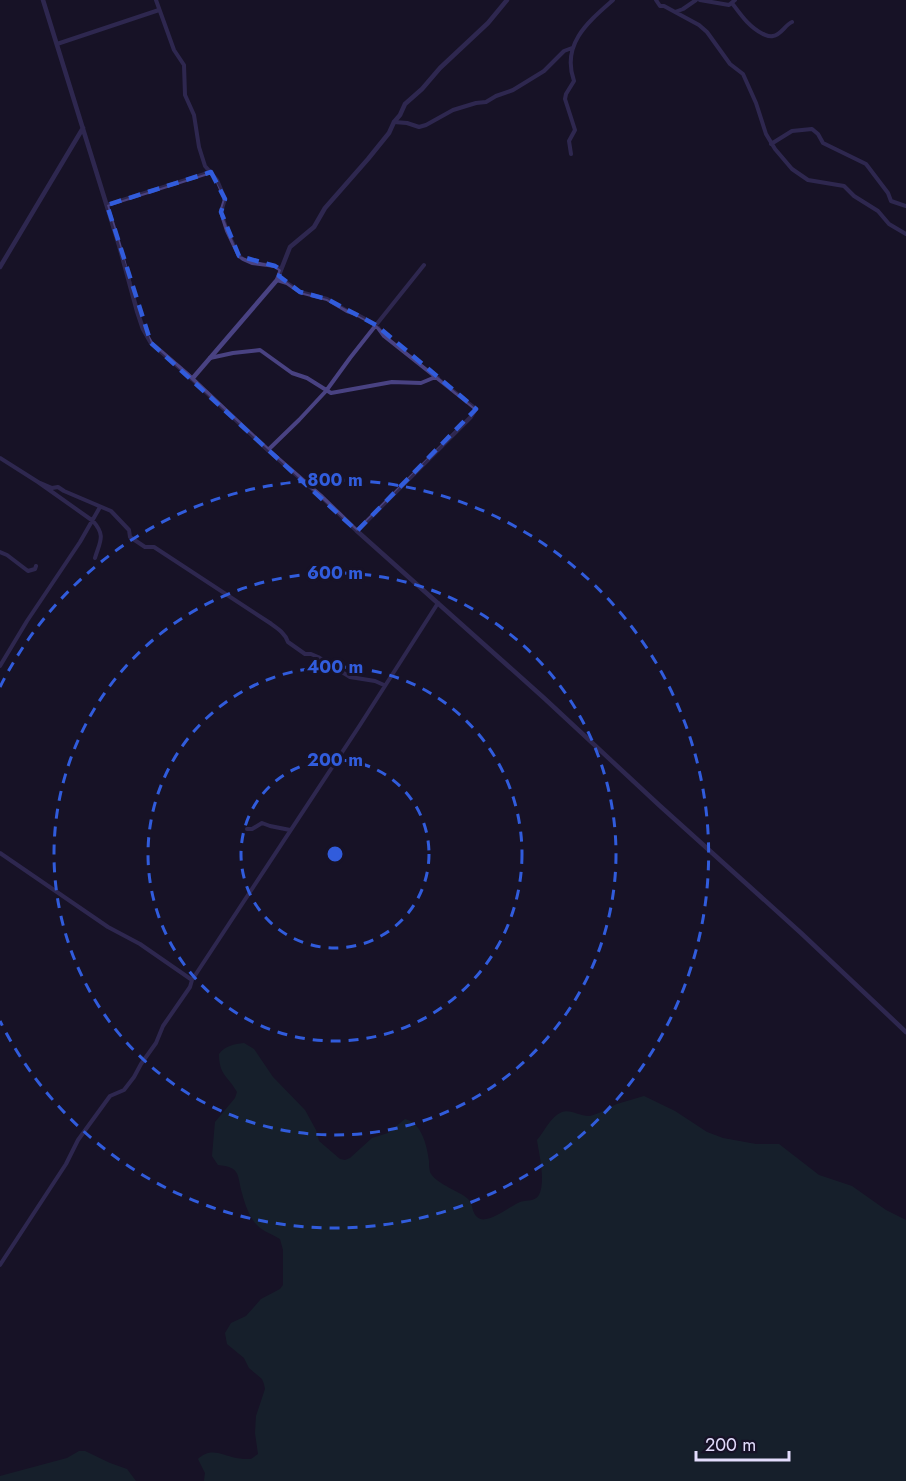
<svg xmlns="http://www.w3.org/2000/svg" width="906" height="1481" font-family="Jost,sans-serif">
<rect width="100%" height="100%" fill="#171227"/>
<path fill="#163031" d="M244,1043l10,6 19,28 32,33 11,20 3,11 21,18 5,1 5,-2 22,-20 16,-5 17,-14c17,4 22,27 24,42 0,3 0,10 2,13 7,11 31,18 38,26 4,5 3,13 8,17 9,9 32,-10 41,-14 7,-4 16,0 21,-8 7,-14 0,-41 -2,-55 8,-9 13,-23 25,-28 9,-3 19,5 28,4 9,-2 18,-8 27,-12 9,-3 18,-5 27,-8l31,15 32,21 16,6 33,6h23l40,31 33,11 34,24 20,10v261h-702l1,-8 -7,-14c13,-12 23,-4 38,-1 5,1 10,1 15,1l7,-5 -3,-21 1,-17 9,-27 -1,-5 -2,-5 -13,-11 -5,-10 -17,-14 -2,-11 6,-10 15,-7 15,-17 19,-10 3,-4v-35l-3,-11c-10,-6 -21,-9 -27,-19 -5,-7 -9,-19 -11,-27 -5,-18 -1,-26 -24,-28l-6,-9 3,-34 20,-24 2,-6c-9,-16 -18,-17 -18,-38 6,-8 15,-10 25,-11z
M79,1451h6l25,12 17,6 9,12h-136v-5l67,-18z"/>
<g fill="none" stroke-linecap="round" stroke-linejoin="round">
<path stroke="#494282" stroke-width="4" d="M156,0l18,50 10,15 1,30 9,20 5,32 6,19 12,14 8,19 -4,13 6,19 12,25 4,3 9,4 23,3 6,4
M656,0l4,6h4l35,19 8,7 23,32 13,10 13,29 10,31 9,15 17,20 16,11 36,6 10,10 24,15 11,13 17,10
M700,0l29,5 6,-5
M732,3c9,12 17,24 31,31 3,1 6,3 10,2 8,-1 12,-11 19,-14
M675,12l8,-3 13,-9
M57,44l102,-34
M394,122l13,1 12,4 7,-2 27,-15 23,-7 10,-1 10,-6 17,-6 31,-19 20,-20 8,-3
M771,144l21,-13 20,-2 6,5 5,9 43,21 22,29 3,8 15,5
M571,154l-2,-13 6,-11 -10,-31 1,-5 8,-13c-13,-37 14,-59 39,-81
M107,205l104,-33
M277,280l10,3 13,9 27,7 20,12 9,3 20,11 48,-60
M210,358l23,-5 27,-3 32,23 15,5 24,15 61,-11 29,1 12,-5h5
M268,450l31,-30 27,-29 24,-33 26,-33 8,11 92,73 -5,8 -114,114
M0,458l38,24 55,39c13,15 7,20 2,37
M38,482l14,6 6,-1 6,4 47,20 18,19 1,7 15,10h9l116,76c7,5 15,10 18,19l17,12h6l7,3 32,20 25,4 9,4
M0,552l7,3 21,16 7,-2 1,-3
M0,666l27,-45 53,-79 20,-35
M247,829h5l10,-6 8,3 20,4
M0,853l108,74 32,17 52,36
M0,1265l66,-101 12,-24 32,-44 14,-6 10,-13 7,-13 15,-21 7,-17 27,-39 2,-7 168,-255 78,-122"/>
<path stroke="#494282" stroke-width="4.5" d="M43,0l76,245 18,66 6,18 8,14 36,31 81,76 54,47 35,34 187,167 115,107 142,128 105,99
M0,267l83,-139
M192,379l85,-99 13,-33 24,-20 11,-19 43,-49 21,-26 5,-11 6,-7 5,-11 17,-15 18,-21 48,-45 19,-23"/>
</g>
<path d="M0 0H906V1481H0ZM211,172l14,27 -4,13 18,44 36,10 6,4 -2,6 21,16 27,7 49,26 100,84 -119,122 -206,-188 -44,-138z" fill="#171227" fill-opacity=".55" fill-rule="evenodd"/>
<path fill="none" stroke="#315cdc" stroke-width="4.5" stroke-dasharray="12 8" stroke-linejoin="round" d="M211,172l14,27 -4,13 18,44 36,10 6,4 -2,6 21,16 27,7 49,26 100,84 -119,122 -206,-188 -44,-138z"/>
<g fill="none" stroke="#315cdc" stroke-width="3" stroke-dasharray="10 8">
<circle cx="335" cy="854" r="94"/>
<circle cx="335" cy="854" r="187"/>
<circle cx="335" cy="854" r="281"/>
<path d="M0 687A374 374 0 1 1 0 1021"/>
</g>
<circle cx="335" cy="854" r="9" fill="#315cdc" stroke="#171227" stroke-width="3"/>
<g font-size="18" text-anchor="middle" font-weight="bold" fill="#315cdc" stroke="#171227" stroke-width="6" stroke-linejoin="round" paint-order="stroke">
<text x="335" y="486">800 m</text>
<text x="335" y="579">600 m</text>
<text x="335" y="673">400 m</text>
<text x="335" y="766">200 m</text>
</g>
<path d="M696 1451v9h93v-9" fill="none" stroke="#e2dcfc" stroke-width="3"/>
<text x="705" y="1451" font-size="18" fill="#e2dcfc" stroke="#171227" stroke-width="4.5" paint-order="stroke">200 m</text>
</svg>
